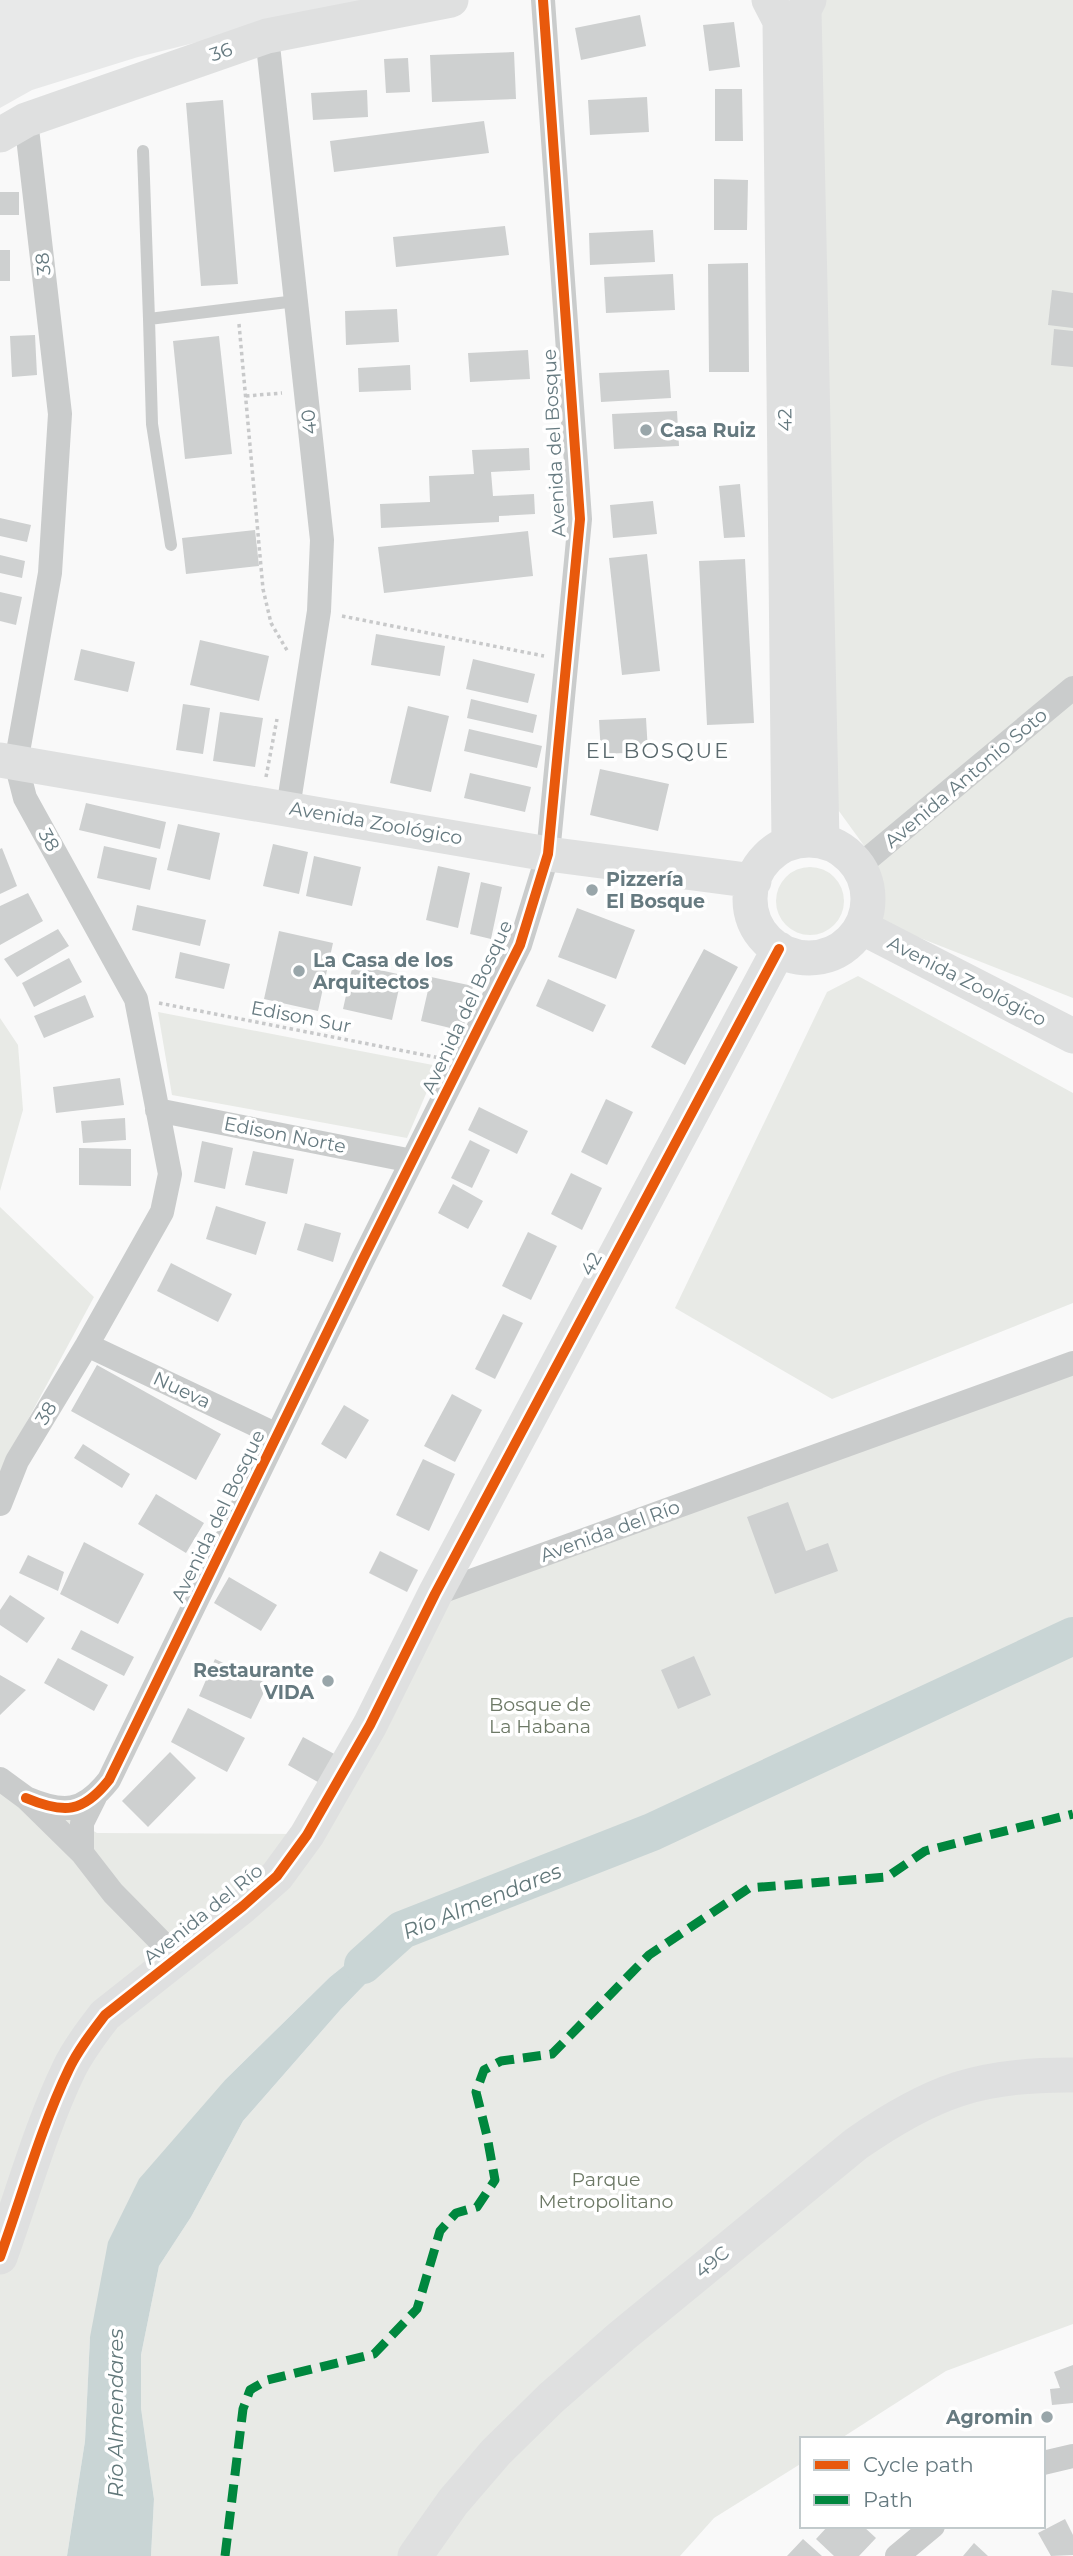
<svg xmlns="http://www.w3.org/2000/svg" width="1073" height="2556" font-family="Montserrat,sans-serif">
<rect width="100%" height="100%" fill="#f9f9f9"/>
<path fill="#e8e9e9" d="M0,0h366l-228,57 -106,33 -32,18z"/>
<path fill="#e8eae6" d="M812,0h261v998l-191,-75 -9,-65 -45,-62z
M776 901a34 34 0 1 1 68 0a34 34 0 1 1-68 0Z
M858,976l215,117v210l-241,96 -157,-91 152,-316z
M158,1012l280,54 -31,72 -235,-43z
M0,1018l18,27 5,65 -23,81z
M0,1207l94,90 -83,154 -11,26z
M1073,1365v959l-127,47 -106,68h-38v24l-88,55 -34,38h-529l3,-57 -13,-91v-53l18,-89 32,-49 52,-96 98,-112 29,-30 30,-48 -50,30 -20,16 -104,102 -136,258 -5,104 -18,115h-67v-778l97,55 201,1 137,-240z"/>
<path fill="#c9d5d5" d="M402,1930l-32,49 -29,30 -98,112 -52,96 -32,49 -18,89v53l13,91 -3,57h-84l18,-115 5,-104 18,-95 31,-63 87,-100 104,-102 20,-16z"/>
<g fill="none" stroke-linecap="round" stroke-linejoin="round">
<path stroke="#c9d5d5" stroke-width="38" d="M363,1965l39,-35 250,-98 421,-196"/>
</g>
<path fill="#ced0d0" d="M640,15l6,31 -65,14 -6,-32z
M734,22l6,45 -31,4 -6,-46z
M514,52l2,47 -84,3 -2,-47z
M408,58l2,34 -24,1 -2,-34z
M715,89h27l1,52h-28z
M367,90l1,27 -55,3 -2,-27z
M647,97l2,35 -59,3 -2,-35z
M223,100l15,184 -37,2 -15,-183z
M484,121l5,32 -155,19 -4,-31z
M714,179l34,1 -1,50h-33z
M0,192h19v23h-19z
M505,226l4,29 -113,12 -3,-30z
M653,230l2,32 -65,3 -1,-32z
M0,250h10v31h-10z
M748,263l1,109h-40l-1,-108z
M673,274l2,36 -69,3 -2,-36z
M1052,290l21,3v35l-25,-3z
M397,309l2,33 -53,3 -1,-34z
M1054,329l19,2v36l-22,-2z
M35,335l2,40 -25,2 -2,-41z
M219,336l13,118 -47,5 -12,-118z
M528,350l2,29 -60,3 -2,-29z
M410,365l1,25 -52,2 -1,-24z
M669,370l2,28 -70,4 -2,-29z
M677,411l2,35 -65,3 -2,-35z
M529,448l1,22 -39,2 2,24 41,-2 1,20 -36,2v6l-118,6 -1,-24 50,-2 -1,-26 45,-2 -2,-24z
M740,484l5,53 -21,1 -5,-52z
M653,501l4,33 -44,4 -3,-33z
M0,518l31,7 -4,17 -27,-6z
M255,530l4,36 -73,8 -4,-36z
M528,531l5,45 -149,17 -6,-46z
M647,554l13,117 -38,4 -13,-117z
M0,555l25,6 -3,17 -22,-5z
M745,559l9,164 -47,2 -8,-164z
M0,592l22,5 -6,28 -16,-4z
M376,634l69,12 -5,30 -69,-11z
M200,640l69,16 -10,45 -69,-16z
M81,649l54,13 -7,30 -54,-12z
M473,659l62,15 -7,29 -62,-14z
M471,699l66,16 -4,18 -66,-15z
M183,704l27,4 -7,46 -27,-4z
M408,706l41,10 -18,76 -41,-9z
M220,712l43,6 -8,49 -42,-6z
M646,718l2,34 -47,2 -2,-34z
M469,729l73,17 -5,22 -73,-17z
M600,769l69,15 -11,47 -68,-16z
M470,773l61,14 -6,25 -61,-14z
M86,803l80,19 -6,27 -81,-19z
M178,824l42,9 -10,47 -43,-10z
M273,844l35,8 -9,42 -36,-8z
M104,846l53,12 -7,32 -53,-12z
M2,848l15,38 -17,8v-45z
M314,856l47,11 -9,39 -46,-10z
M438,866l32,7 -12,55 -32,-8z
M481,882l21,5 -11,52 -21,-5z
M28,893l15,28 -43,24v-39z
M137,905l69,15 -6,26 -68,-16z
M577,908l58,22 -19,49 -58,-22z
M58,929l11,17 -52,31 -13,-18z
M279,931l54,12 -15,68 -54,-12z
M704,949l34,18 -53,98 -34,-18z
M180,952l50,12 -6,25 -49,-11z
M69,958l13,24 -48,25 -12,-24z
M353,964l49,11 -10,45 -49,-11z
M431,977l42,9 -10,45 -42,-10z
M548,979l58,26 -13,27 -57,-26z
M85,995l9,22 -50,21 -10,-22z
M120,1078l4,27 -68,8 -3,-26z
M606,1099l27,13 -26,53 -26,-13z
M479,1107l49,24 -11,23 -49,-24z
M125,1118l1,22 -43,3 -2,-22z
M470,1140l20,10 -18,38 -21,-10z
M202,1141l31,7 -8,41 -31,-7z
M79,1148l52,1v37l-52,-1z
M253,1151l41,8 -7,35 -42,-9z
M571,1173l31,15 -20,42 -31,-16z
M453,1184l30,17 -15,28 -30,-16z
M216,1206l50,16 -10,33 -50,-16z
M305,1223l36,10 -8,29 -36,-12z
M528,1232l29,14 -26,54 -29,-14z
M171,1263l61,31 -14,28 -61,-31z
M503,1314l20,9 -28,56 -20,-10z
M97,1365l124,69 -25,46 -125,-69z
M452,1394l30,16 -27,52 -31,-16z
M344,1405l25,15 -23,39 -25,-15z
M83,1444l47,30 -8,14 -48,-30z
M423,1459l32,15 -26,57 -33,-16z
M156,1494l48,29 -18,30 -48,-29z
M788,1502l18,49 22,-8 10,28 -63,23 -28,-77z
M84,1542l60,32 -26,50 -58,-30z
M380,1551l38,19 -11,22 -38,-19z
M28,1555l36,17 -6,19 -39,-18z
M229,1577l48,28 -16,26 -47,-28z
M10,1595l35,23 -18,25 -27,-18v-15z
M81,1630l53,27 -10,19 -53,-27z
M694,1656l17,39 -33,14 -17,-39z
M58,1658l50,27 -14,26 -50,-28z
M215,1659l53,25 -17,35 -52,-23z
M0,1675l26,15 -26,25z
M188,1708l57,30 -18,34 -56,-30z
M303,1737l35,19 -15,29 -35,-20z
M170,1752l26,26 -48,49 -26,-26z
M1073,2365v38l-21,2 -2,-16 10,-1 -6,-16z
M1065,2519l8,16v20l-22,1 -13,-23z
M828,2526h35l13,12 -17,18h-25l-18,-17z
M803,2539l19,17h-35z
M974,2543l14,13h-25z"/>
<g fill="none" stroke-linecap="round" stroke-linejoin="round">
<path stroke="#c8c9ca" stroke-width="3.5" stroke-dasharray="3.5 3.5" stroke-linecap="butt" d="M239,324l24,265 8,34 17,29
M246,396l36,-3
M342,616l202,40
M266,777l11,-58
M159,1003l281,55"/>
<path stroke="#cacccc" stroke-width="12" d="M143,151l6,168 147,-18
M149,319l3,105 19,121"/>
<path stroke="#cacccc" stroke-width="24" d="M267,36l55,504 -3,71 -31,197
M858,867l215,-179
M157,1110l255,51
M87,1345l190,90
M0,1504l17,-43 70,-116 75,-133 8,-38 -34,-175 -111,-201 -9,-35 34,-190 10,-159 -34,-294
M435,1594l638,-231
M0,1779l26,19 56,55
M95,1797l-13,26v30l31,40 65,66
M26,1798c38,16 57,15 83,-18l254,-521 157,-314 28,-91 32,-335 -37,-519
M1043,2463l30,-7
M897,2556l36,-30"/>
<path stroke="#dfe0e0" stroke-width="35" d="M769,0l11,21 9,822
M809,0l-5,10 18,830
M0,135l26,-15 241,-84 184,-36
M0,760l548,94 206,27
M750 899a59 59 0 1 1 118 0a59 59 0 1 1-118 0Z
M861,927l212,109
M0,2257c22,-61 41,-130 69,-188 9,-19 23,-37 36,-54l138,-109 34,-30 30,-41 63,-110 65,-131 344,-645
M415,2556l38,-54 43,-50 55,-54 71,-62 234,-192c76,-53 124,-70 217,-69"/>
<path stroke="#00873e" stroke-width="9" stroke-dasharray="18 9" stroke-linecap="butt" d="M225,2556l18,-147 7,-19 17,-10 107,-26 43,-45 23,-78 16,-18 21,-6 18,-27 -8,-44 -11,-44 8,-22 17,-9 51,-7 97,-99 100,-67 138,-11 38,-26 148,-37"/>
<g stroke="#fff" stroke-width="15">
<path id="cycleway" d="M26,1798c38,16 57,15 83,-18l254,-521 157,-314 28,-91 32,-335 -37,-519
M0,2257c22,-61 41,-130 69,-188 9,-19 23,-37 36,-54l138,-109 34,-30 30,-41 63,-110 65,-131 344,-645"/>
</g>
<use href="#cycleway" stroke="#e8590c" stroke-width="10"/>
</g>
<g fill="#99a6aa" stroke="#fff" stroke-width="2.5">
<circle cx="646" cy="430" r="7"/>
<circle cx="592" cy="890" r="7"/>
<circle cx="299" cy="971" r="7"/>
<circle cx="328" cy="1681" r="7"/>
<circle cx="1047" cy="2417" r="7"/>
</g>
<g text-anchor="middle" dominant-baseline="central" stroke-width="7" stroke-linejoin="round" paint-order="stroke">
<g font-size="19" fill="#667a80" stroke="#fff">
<text transform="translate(221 52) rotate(-19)">36</text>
<text transform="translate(43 264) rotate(-96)">38</text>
<text transform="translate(785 420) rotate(-91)">42</text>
<text transform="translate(309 422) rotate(-96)">40</text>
<text transform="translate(554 443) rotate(-93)">Avenida del Bosque</text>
<text transform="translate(966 778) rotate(-40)">Avenida Antonio Soto</text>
<text transform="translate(376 823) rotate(10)">Avenida Zoológico</text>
<text transform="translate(49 840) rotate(61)">38</text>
<text transform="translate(967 981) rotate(27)">Avenida Zoológico</text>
<text transform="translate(467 1007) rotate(-65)">Avenida del Bosque</text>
<text transform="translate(301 1017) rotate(11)">Edison Sur</text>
<text transform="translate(285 1135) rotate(11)">Edison Norte</text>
<text transform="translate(591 1264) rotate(-62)">42</text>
<text transform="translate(182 1390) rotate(25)">Nueva</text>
<text transform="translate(46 1413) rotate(-59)">38</text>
<text transform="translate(218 1516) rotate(-64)">Avenida del Bosque</text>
<text transform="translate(610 1531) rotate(-20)">Avenida del Río</text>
<text transform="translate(203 1914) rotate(-39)">Avenida del Río</text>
<text transform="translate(712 2262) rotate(-40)">49C</text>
</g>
<g font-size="19" font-weight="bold" fill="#667a80" stroke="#fff" text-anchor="start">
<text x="660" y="430">Casa Ruiz</text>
<text x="606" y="879">Pizzería<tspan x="606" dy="22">El Bosque</tspan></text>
<text x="313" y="960">La Casa de los<tspan x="313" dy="22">Arquitectos</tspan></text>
<text x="314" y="1670" text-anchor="end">Restaurante<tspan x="314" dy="22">VIDA</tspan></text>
<text x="1033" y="2417" text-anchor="end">Agromin</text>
</g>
<g font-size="19" fill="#6d7966" stroke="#fff">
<text x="540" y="1704">Bosque de<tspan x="540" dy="22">La Habana</tspan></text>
<text x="606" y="2179">Parque<tspan x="606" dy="22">Metropolitano</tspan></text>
</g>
<g font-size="21" letter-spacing="2" fill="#59686c" stroke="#fff">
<text x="658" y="750">EL BOSQUE</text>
</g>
<g font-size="21" font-style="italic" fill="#62787a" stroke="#fff">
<text transform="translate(482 1901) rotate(-22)">Río Almendares</text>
<text transform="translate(115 2413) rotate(-90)">Río Almendares</text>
</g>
</g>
<rect x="800" y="2437" width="245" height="91" fill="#ffffff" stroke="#c2cacc" stroke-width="2"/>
<rect x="814" y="2460" width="35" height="10" fill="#e8590c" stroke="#c2cacc" stroke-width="2"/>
<text x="863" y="2472" font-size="21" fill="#667a80">Cycle path</text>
<rect x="814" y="2495" width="35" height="10" fill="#00873e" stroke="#c2cacc" stroke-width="2"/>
<text x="863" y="2507" font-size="21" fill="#667a80">Path</text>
</svg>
